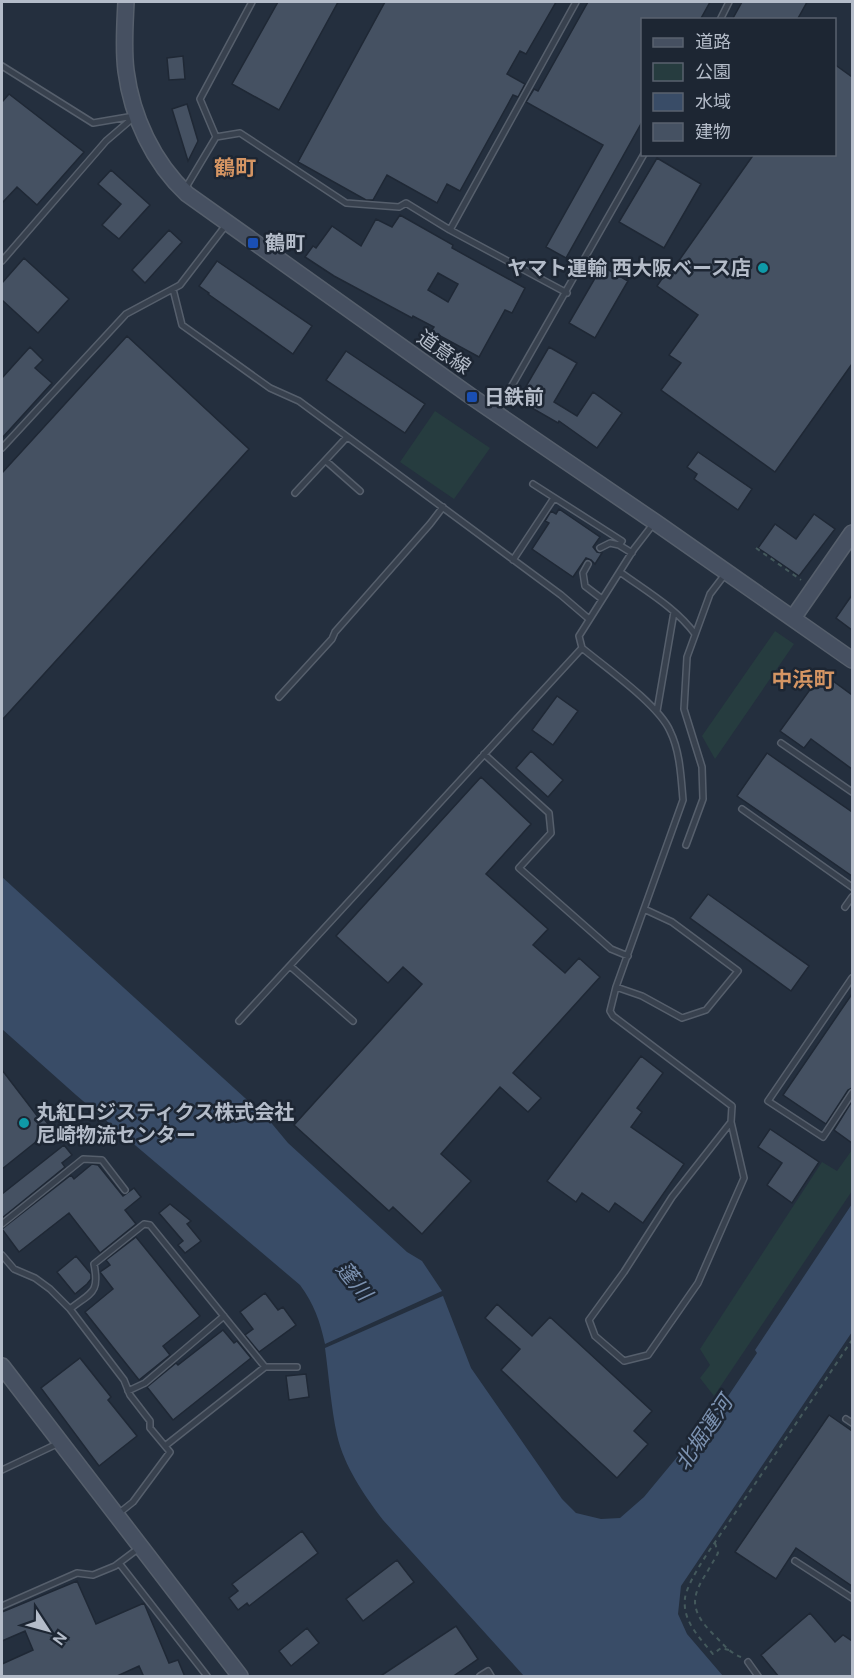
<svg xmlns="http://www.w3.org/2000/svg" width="854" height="1678" font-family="'DM Sans','Noto Sans JP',sans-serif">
<rect width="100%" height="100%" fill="#242f3e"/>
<path fill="#263c3f" d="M435,411l55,37 -36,51 -54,-37z
M775,631l19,13 -79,115 -13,-23z
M852,1150v41l-138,205 -14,-18 10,-13 -10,-16 122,-187 15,9z"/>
<path fill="#394c67" d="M2,877l266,242 20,24 119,109 15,9 20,30 -117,53c-5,-23 -11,-40 -25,-59l-224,-190 -74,-66z
M852,1204v128l-171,254 -3,28 9,20 36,42h-199l-141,-156c-19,-25 -39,-54 -46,-85 -6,-28 -8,-58 -12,-87l118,-52 28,72 91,131 14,14 25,6 19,-1 24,-21 34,-41 16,-9 63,-94 -2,-3z"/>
<path fill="#455162" stroke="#1f2835" stroke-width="1.5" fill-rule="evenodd" d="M278,2h60l-59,108 -47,-26z
M385,2h171l-30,52 -6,-3 -13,23 18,10 -7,13 -5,-2 -53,96 -13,-7 -10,19 -50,-28 -14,25h-7l-68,-38z
M588,2h122l-10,18h-58v102l-76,136 -20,-11 57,-102 -77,-43 8,-13 4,2z
M742,2h65l-10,18h-65z
M183,56l2,23 -16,1 -2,-22z
M834,64l18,13v287l-77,108 -114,-82 20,-27 -12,-8 29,-40 -41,-29 13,-19 3,2 81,-115h80z
M9,94l75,58 -47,53 -20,-18 -15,16v-101z
M187,104l11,37 -10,20 -16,-52z
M657,158l44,26 -37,64 -45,-26z
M111,170l39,35 -31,34 -17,-14 19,-21 -23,-20z
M400,215l53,30 -1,3 73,40 -13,25 -7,-3 -26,47 -48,-26 3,-4 -21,-11 -1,2 -78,-42 -29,-19 8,-11 3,2 16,-22 29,20 15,-27 16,8zM438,273l20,11 -10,18 -20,-12z
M169,230l13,12 -37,41 -13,-13z
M24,258l45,41 -31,34 -36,-33v-17z
M217,261l95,65 -19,28 -85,-60 1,-1 -10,-7z
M602,266l26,15 -33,57 -26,-15z
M127,336l122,113 -247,271v-247z
M30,347l13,13 -8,8 17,15 -50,55v-60z
M549,347l28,16 -23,39 23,14 16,-24 29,21 -25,35 -38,-27 -1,2 -40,-23z
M346,351l79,53 -20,29 -79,-53z
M698,452l54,37 -14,21 -44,-31 3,-5 -10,-7z
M559,509l41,28 -7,10 4,5 5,1 -7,11 -4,-4 -5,-2 -13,19 -41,-28 17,-26 -4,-2 6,-10 5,3z
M814,514l21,15 -36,47 -41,-28 17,-24 21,15z
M852,595v35l-16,-12z
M822,673l30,22v74l-41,-30 -7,9 -24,-17z
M557,696l21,15 -25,34 -21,-15z
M531,751l32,29 -15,17 -32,-29z
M767,753l85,59v64l-115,-80z
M481,777l50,47 -45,50 62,55 -15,16 32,28 14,-15 21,19 -87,96 28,25 -13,14 -28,-25 -59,67 30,27 -49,53 -29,-27 -4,4 -95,-86 128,-141 -19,-17 -15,16 -52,-47z
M708,894l101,72 -18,25 -101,-73z
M852,994v94l-4,2 -22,34 -43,-29z
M641,1056l22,17 -26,35 5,4 -11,15 53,37 -41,59 -28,-20 -6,9 -27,-19 -6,9 -29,-21z
M2,1070l36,47 3,-2 11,14 -50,40z
M852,1101v42l-18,-13z
M770,1129l49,33 -27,41 -25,-18 15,-22 -24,-16z
M64,1145l8,10 -10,8 3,4 -63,51v-24z
M92,1164l6,1 25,31 11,-8 7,9 -16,13 11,14 -36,29 -31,-40 -50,39 -17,-23 69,-54 3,4z
M170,1204l21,17 -4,3 14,17 -16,12 -7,-8 5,-4 -24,-28z
M136,1237l64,79 -37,30 7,9 -31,25 -54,-68 28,-23 -13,-17 10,-7 -4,-5z
M76,1256l15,18v5l-4,5 -12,10 -18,-22z
M265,1293l13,17 5,-3 13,18 -37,27 -14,-17 8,-6 -13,-17z
M497,1304l35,32 18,-19 102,94 -18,20 14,13 -31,34 -116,-108 19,-21 -35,-31z
M223,1330l11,13 3,-2 14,17 -78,62 -26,-33 29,-24 2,2z
M80,1358l31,39 -3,3 29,36 -38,30 -58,-78z
M306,1374l3,23 -20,3 -3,-24z
M829,1415l23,16v155l-56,-38 -20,31 -41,-27z
M302,1531l16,22 -69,53 -2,-3 -9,7 -9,-12 9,-7 -6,-7z
M397,1560l17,22 -51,39 -17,-22z
M77,1581l19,43 48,-21 25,60 9,-3 7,17h-41l-5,-11 -24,11h-113v-13l31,-14 -8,-19 -23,10v-29z
M810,1613l25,29 8,-7 9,6v36h-73l-18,-22z
M456,1626l22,33 -26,18h-73z
M307,1628l12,15 -28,23 -12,-15z"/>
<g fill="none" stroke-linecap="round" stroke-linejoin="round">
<g stroke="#565f6c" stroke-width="8">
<path id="lane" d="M720,20l9,-18
M2,66l91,57 41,-7
M216,137l-16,-38 52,-97
M185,189l31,-52 24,-4 106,70 53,4 7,-4 44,27 117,63
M450,230l126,-228
M2,261l104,-120 28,-24
M173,289l9,36 88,63 29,13 262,194 28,24
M497,412l147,-258
M2,448l124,-134 54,-29 46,-60
M326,461l34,30
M533,484l89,57 -3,4 13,8
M295,493l52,-56
M654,523l-20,26 -55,87 3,12c23,19 77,57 88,83 10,20 11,46 13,69l-67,187 -6,24 3,5 119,90 -1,16 -59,75 -48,75 -35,48 6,16 29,25 24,-6 50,-72 46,-105 -13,-56
M600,548l10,-5 9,2
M513,560l41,-62
M588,564l-5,9 2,13 17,13
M620,572c26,19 56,36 75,62
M279,697l53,-58 3,-7 95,-108 13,-17
M657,711l17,-99
M781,743l71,49
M484,754l65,59 2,20 -32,35 92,81 17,7
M742,809l110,78
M686,845l17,-46 -1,-32 -18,-58 3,-52 23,-63 16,-21
M845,907l7,-10
M290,966l63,55
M852,978l-84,123 55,36 29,-44
M616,987l26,9 40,22 24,-8 32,-39 -66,-49 -28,-13
M239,1021l343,-373
M2,1224l81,-65 19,1 23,30
M2,1255l12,14 21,9 15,11 20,20 54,71 6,15 20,26v7l20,24 -37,50 -15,12
M70,1309c21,-17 30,-15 24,-45l50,-40 6,1 115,142
M128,1391l17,-8 79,-67
M846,1419l6,4
M165,1446l100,-79h32
M2,1470l57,-27
M795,1561l57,37
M119,1563l88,113
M2,1606l75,-33 16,2 22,-9 24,-18
M748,1662l10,14
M480,1676l8,-5 3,5"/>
</g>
<g stroke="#565f6c" stroke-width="18">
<path id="secondary" d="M126,2c-1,23 -3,46 0,69 6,46 27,91 61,123l285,203 183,125 197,138
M793,618l59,-85
M2,1366l238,310"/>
</g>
<path stroke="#44595c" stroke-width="2" stroke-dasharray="4.5 4.5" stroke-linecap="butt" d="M756,548l45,32
M715,1543l3,10c-19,36 -39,48 -3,83 8,8 15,17 26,21
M729,1650l-8,-2 -8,6c-13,-16 -31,-33 -28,-56 3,-20 34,-61 46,-79 41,-60 81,-119 121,-179"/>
<use href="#lane" stroke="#38414e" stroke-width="5"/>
<use href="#secondary" stroke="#465061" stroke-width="15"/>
</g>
<g fill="#1a4fb4" stroke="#1d2633" stroke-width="2">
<rect x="247" y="237" width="12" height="12" rx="3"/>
<rect x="466" y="391" width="12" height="12" rx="3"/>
</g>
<g fill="#0f9aa8" stroke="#1d2633" stroke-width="2">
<circle cx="763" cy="268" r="6"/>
<circle cx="24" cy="1123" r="6"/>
</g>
<g text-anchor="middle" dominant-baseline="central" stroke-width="5" stroke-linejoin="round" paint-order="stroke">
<g font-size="20" font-weight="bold" fill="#b4bcc9" stroke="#1d2633" text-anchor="start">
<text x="265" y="243">鶴町</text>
<text x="751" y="268" text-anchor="end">ヤマト運輸 西大阪ベース店</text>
<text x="484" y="397">日鉄前</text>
<text x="36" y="1112">丸紅ロジスティクス株式会社<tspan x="36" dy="23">尼崎物流センター</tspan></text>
</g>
<g font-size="20" fill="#b4bcc9" stroke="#1d2633">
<text transform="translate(444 352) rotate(35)">道意線</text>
</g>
<g font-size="21" font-weight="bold" fill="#d59563" stroke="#1d2633">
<text x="235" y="168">鶴町</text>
<text x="803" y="680">中浜町</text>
</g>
<g font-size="21" font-style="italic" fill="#7c92b1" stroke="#1d2633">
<text transform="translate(354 1281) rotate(51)">蓬川</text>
<text transform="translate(704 1433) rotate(-56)">北堀運河</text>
</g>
</g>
<rect width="854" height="1678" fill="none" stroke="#b4bcc9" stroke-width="6"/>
<rect x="641" y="18" width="195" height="138" fill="#1d2633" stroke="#59626f" stroke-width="1.5"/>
<rect x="653" y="38" width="30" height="9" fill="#465061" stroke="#59626f" stroke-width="1.5"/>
<text x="695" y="48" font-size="18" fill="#b4bcc9">道路</text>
<rect x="653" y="63" width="30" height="18" fill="#263c3f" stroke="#59626f" stroke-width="1.5"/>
<text x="695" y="78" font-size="18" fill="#b4bcc9">公園</text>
<rect x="653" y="93" width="30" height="18" fill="#394c67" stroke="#59626f" stroke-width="1.5"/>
<text x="695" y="108" font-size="18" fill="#b4bcc9">水域</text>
<rect x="653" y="123" width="30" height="18" fill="#455162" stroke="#59626f" stroke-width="1.5"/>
<text x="695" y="138" font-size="18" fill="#b4bcc9">建物</text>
<g transform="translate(48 1630) rotate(126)" stroke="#1d2633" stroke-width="4.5" paint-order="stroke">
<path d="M0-4.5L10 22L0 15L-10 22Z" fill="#b4bcc9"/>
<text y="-9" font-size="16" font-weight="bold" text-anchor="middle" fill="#b4bcc9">N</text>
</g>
</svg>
